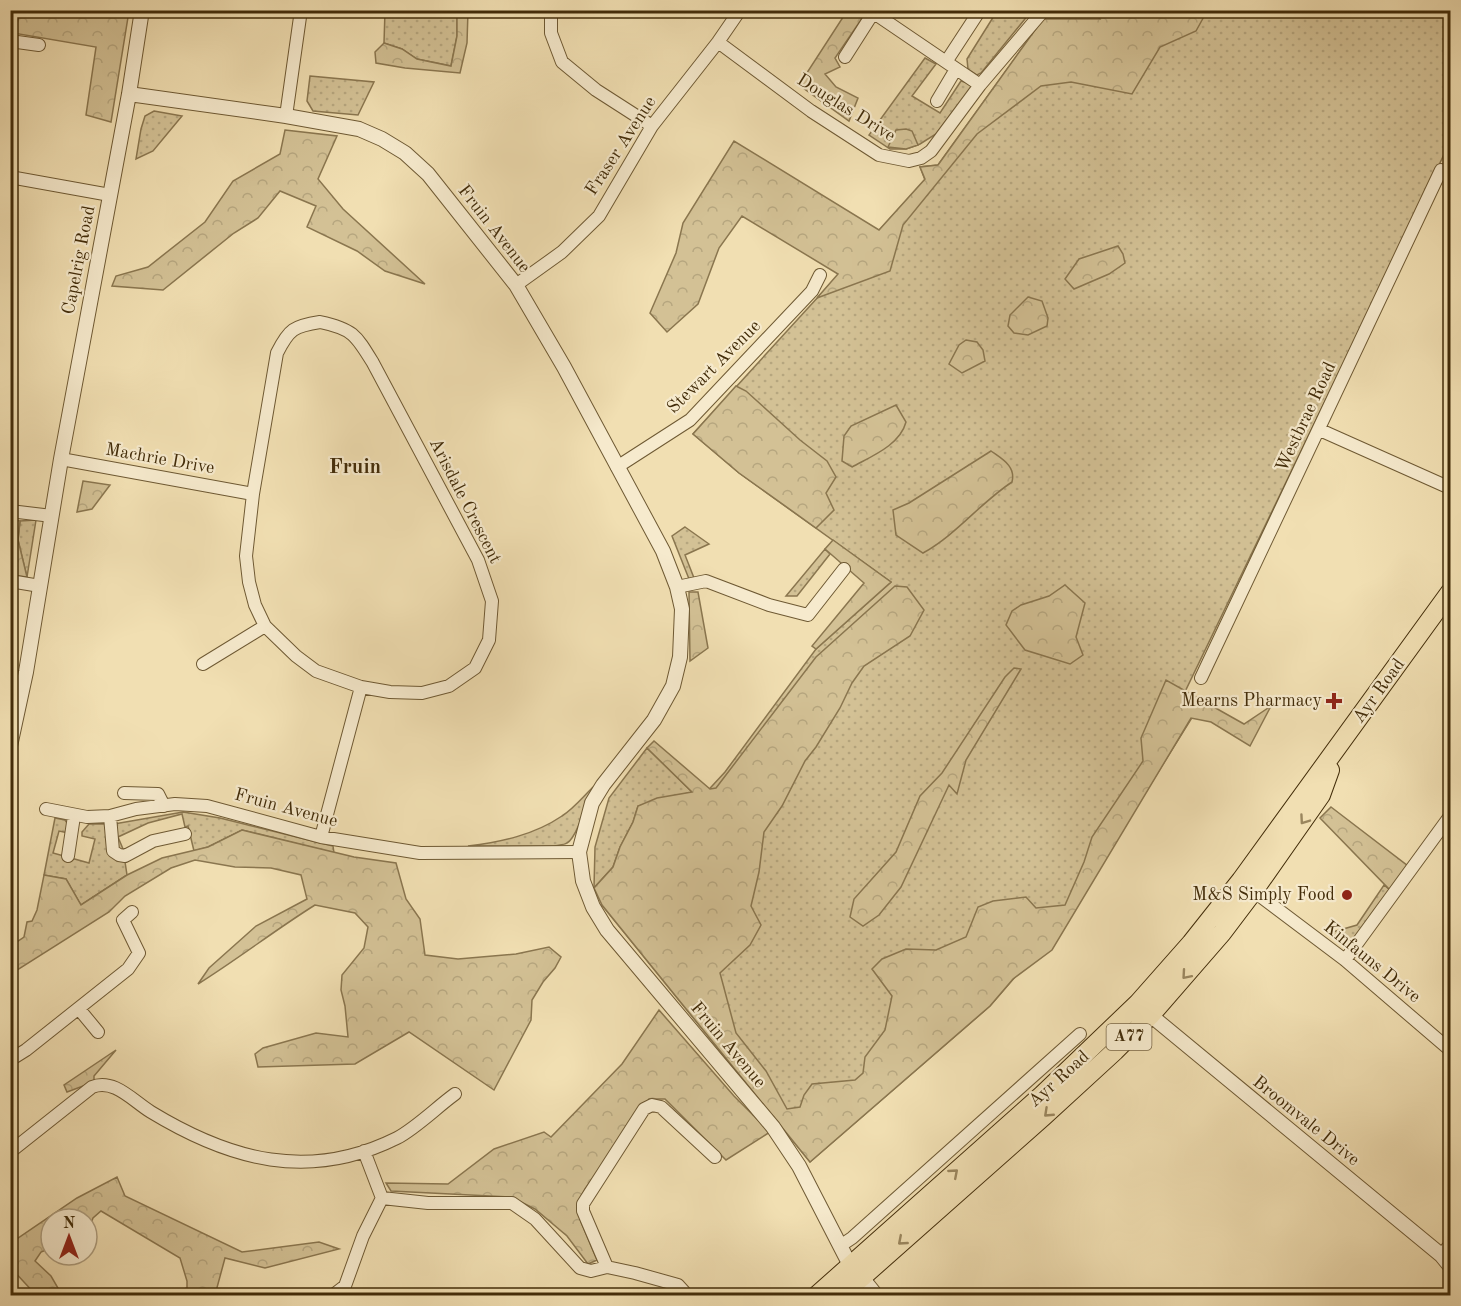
<svg xmlns="http://www.w3.org/2000/svg" width="1461" height="1306" font-family="'Old Standard TT',serif">
<defs>
<pattern id="grass-dots" width="8" height="8" patternUnits="userSpaceOnUse" patternTransform="scale(1.5)"><rect width="8" height="8" fill="#d3c195"/><path d="M2 2h.1M6 6h.1" fill="none" stroke="#b6a67f" stroke-width="1.8" stroke-linecap="round"/></pattern>
<pattern id="forest-crowns" width="20" height="18" patternUnits="userSpaceOnUse" patternTransform="scale(1.5)"><rect width="20" height="18" fill="#d3c195"/><path d="M2 6a3 3 0 1 1 6 0M12 15a3 3 0 1 1 6 0" fill="none" stroke="#b6a67f"/></pattern>
</defs>
<rect width="100%" height="100%" fill="#f1dfb2"/>
<filter id="stains"><feTurbulence type="fractalNoise" baseFrequency=".00333" numOctaves="4"/><feColorMatrix values="0 0 0 0 .2 0 0 0 0 .09 0 0 0 0 .02 0 0 0 .5 -.17"/></filter>
<radialGradient id="worn" r=".72"><stop offset=".6" stop-color="#630" stop-opacity="0"/><stop offset="1" stop-color="#630" stop-opacity=".3"/></radialGradient>
<path fill="url(#grass-dots)" stroke="#8a764f" stroke-width="1.5" d="M385,11h72v25l-6,30 -34,-7 -15,-10 -18,-6z
M997,11h29l3,3 -48,59 -4,2 -9,-6 -1,-10z
M1049,11h401v131l-268,556 16,10 -127,204 -81,94 -180,156 -208,-257 123,-133 91,-123 75,-67 -152,-109 -46,-39 232,-254 -5,-13 18,-2z
M925,58l11,6 -24,32 28,17 21,-32 10,3v4l-35,46 -16,10 -14,5h-16l-21,-14z
M310,76l64,6 -16,33 -45,-4 -6,-10z
M154,111l28,5 -29,35 -17,8 5,-30 4,-13z
M36,520l-9,57 -9,-37 2,-19z
M685,527l24,17 -24,11 9,23 -5,1 -17,-43z
M825,549l5,5 -33,42h-11z
M647,748l45,44 -54,14 -5,16 -13,25 -7,20 -19,21 1,-41 14,-49z
M593,787c-5,12 -16,51 -26,56 -3,2 -9,2 -13,3h-86c33,-4 66,-11 94,-30 11,-7 21,-19 31,-29z
M183,812l37,6 113,28 1,7 -92,-23 -34,17 -14,4 -6,-25 -3,1 -3,-13 -34,9 -30,14 5,12 4,26 -46,30 -15,-26 -22,-4 11,-57 10,2 5,7 -1,6 -10,-2 -6,22 36,10 6,-24 -13,-3v-4l7,-8h25z
M1384,885l6,5 -34,51 -15,1 -12,-9 28,-8z"/>
<path fill="url(#forest-crowns)" stroke="#8a764f" stroke-width="1.5" d="M21,11h108l-18,111 -25,-7 10,-68 -83,-14z
M457,11h11l-1,32 -7,30 -55,-5 -29,-5 -1,-11 9,-9 18,6 15,10 34,7 6,-30z
M847,11h14l4,3 -30,44 5,9 -15,7 11,13 22,11 -9,23 -50,-36z
M1095,11h112l-11,20 -36,16 -28,47 -61,-12 -30,4 -64,48 -74,91 -13,46 -73,27 21,-24 -96,-58 -23,32 -21,56 -31,28 -17,-19 26,-60 7,-30 51,-82 145,89 46,-51 -5,-12 18,-2 105,-146h57z
M906,129l6,2 6,14 -12,4 -18,-2 8,-17z
M285,130l52,6 -19,43 25,30 82,75 -40,-13 -28,-20 -50,-24 9,-21 -36,-15 -22,27 -24,15 -71,57 -51,-4 4,-10 32,-9 57,-45 28,-41 47,-27z
M1118,246l5,8 2,9 -16,11 -35,15 -9,-10 14,-20z
M1028,297l14,4 6,17 -1,8 -19,9 -14,-2 -6,-7 2,-11z
M966,340l11,2 6,8 2,11 -23,12 -13,-9 10,-19z
M736,386l10,5 54,49 27,21 9,16 -10,16 8,17 -18,18 -77,-55 -46,-39z
M896,405l10,17c-6,23 -34,34 -54,45l-10,-6 2,-25 7,-10z
M991,451c11,8 25,15 21,31 -32,21 -56,53 -89,71l-27,-18 -3,-25 16,-7z
M83,481l27,4 -18,24 -15,3z
M10,519l10,2 -2,19 9,37 -16,-2z
M833,540l58,42 -75,67 -4,-3 52,-63 -39,-34z
M1065,585l20,18 -9,34 7,18 -13,9 -45,-14 -19,-25 6,-14 9,-6 28,-9z
M895,586l12,1 17,23 -14,26 -46,30 -12,17 -12,25 -24,39 -11,14 -23,45 -18,26 -5,40 -8,34 10,19 -11,20 -30,28 16,60 30,38 21,38 13,-2 4,-12 8,-11 43,-4 8,-7 2,-16 20,-27 7,-34 -20,-27 10,-10 24,-10 30,1 30,-13 12,-30 15,-6 33,-4 10,11 29,-3 19,-43 8,-25 51,-76 -2,-23 25,-58 78,44 27,-18 -21,40 -39,-24 -20,-4 -139,232 -39,29 -23,27 -180,156 -208,-257 -8,-17 19,-21 7,-20 13,-25 5,-16 19,-8 35,-6 -45,-44 7,-7 56,48 6,-1 100,-131z
M689,592h9l10,56 -18,13z
M1014,668l7,1 -55,91 -9,34 -8,-9 -48,102 -22,28 -16,11 -13,-9 4,-18 42,-47 24,-56 22,-23 63,-96z
M1331,807l77,59 -18,24 -70,-72z
M242,830l112,27 42,6 10,36 14,20 5,36 33,4 58,-5 33,-7 12,10 -6,11 -12,14 -11,18 -1,20 -37,70 -85,-58 -54,32 -97,3 -3,-13 8,-6 53,-15 32,4 -3,-31 -4,-16 1,-15 22,-27 4,-21 -13,-14 -40,-8c-40,25 -77,54 -117,79l11,-16 47,-42 51,-27 -6,-24 -30,-7 -36,-1 -40,-7 -24,8 -46,28 -16,16 -98,62v-28l13,-9 3,-15 5,-1 5,-11 7,-35 22,4 15,26 46,-30 35,-17 46,-11z
M659,1010l75,86 36,36 -44,28 -61,-61h-16l-64,90 -7,13 3,20 16,38 -9,4 -21,-28 -32,-27 -24,-12 -120,-6 -5,-8 62,1 46,-35 50,-17 7,5 71,-73z
M116,1050l-22,26v6l-27,10 -3,-7z
M117,1177l8,19 117,56 77,-10 20,7 -74,19 -40,-10 -10,37h-48l20,-7v-7l-7,-23 -79,-47 -8,7 -6,16v-15h-36v29l-10,4 -6,9 16,15 11,19h-26l-25,-27v-25l66,-45z"/>
<g fill="none" stroke-linecap="round" stroke-linejoin="round">
<g stroke="#6e5933" stroke-width="14">
<path id="minor" d="M551,10v23l11,29 34,28 56,36
M874,13l106,72
M10,41l29,4
M718,42l93,69 68,44 30,6 12,-3 10,-7 49,-66 64,-75
M845,57l30,-47
M946,62l34,-52
M937,101l19,-32
M286,116l15,-106
M10,177l100,18
M516,285l46,-33 37,-36 53,-90 66,-84 22,-32
M320,322c33,7 36,13 53,41l105,197 14,41 -3,39 -14,28 -26,18 -27,7 -32,-1 -29,-5 -45,-16 -20,-15 -31,-30 -10,-21 -6,-23 -3,-26 7,-62 24,-141c12,-24 17,-27 43,-31z
M1320,430l130,58
M61,459l192,35
M617,467l73,-47 122,-129 8,-16
M10,511l42,5
M10,581l30,5
M677,587l29,-6 63,24 39,10 36,-46
M203,664l62,-38
M1201,678l240,-508
M124,793l34,1 6,12
M46,809l41,8 23,-1 26,-7 39,-5 32,2 114,31 99,16 159,-1
M110,816l3,35 6,4 6,1 28,-15 32,-7
M321,837l40,-150
M68,856l6,-40
M1248,887l97,73 105,90
M1345,960l105,-144
M79,1009l19,23
M10,1060l16,-10 102,-81 11,-16 -16,-33 9,-8
M364,1151l18,47
M10,1152l82,-65c22,-9 41,14 59,25 79,48 158,70 246,26 19,-10 40,-31 58,-44
M840,1246l12,-8 228,-204
M1441,1255l9,-10
M607,1267l-24,-56v-7l61,-95 8,-4 9,2 54,50
M862,1276l16,20
M332,1296l13,-10 18,-50 19,-38 46,5h84l23,16 45,49 11,3 16,-4 28,6 43,12 10,11"/>
</g>
<g stroke="#6e5933" stroke-width="16">
<path id="tertiary" d="M129,94l157,22 73,13 23,10 23,14 23,21 88,111 48,82 99,184 14,36 5,22 -2,48 -7,29 -19,34 -51,65 -11,18 -13,49 4,29 10,26 14,23 166,197 26,39 51,99 6,6
M10,746l16,-74 35,-213 68,-365 13,-84
M1143,1009l298,246 9,11
M10,1292l4,4"/>
</g>
<g stroke="#422c09" stroke-width="20">
<path id="primary" d="M816,1296l226,-201 96,-92 53,-60 50,-63 209,-288
M841,1296l202,-179 72,-66 35,-35 72,-83 31,-41 68,-97 9,-25"/>
</g>
<use href="#minor" stroke="#f6eacd" stroke-width="12"/>
<use href="#tertiary" stroke="#f6eacd" stroke-width="14"/>
<use href="#primary" stroke="#f1dfb2" stroke-width="18"/>
</g>
<defs><path id="oneway-chevron" d="M-2-3.5L2.5 0L-2 3.5" fill="none" stroke-width="1.6" stroke-linecap="round" stroke-linejoin="round" transform="scale(1.5)"/></defs>
<g stroke="#9a865e">
<use href="#oneway-chevron" transform="translate(1304 820) rotate(125)"/>
<use href="#oneway-chevron" transform="translate(1186 975) rotate(131)"/>
<use href="#oneway-chevron" transform="translate(1048 1113) rotate(137)"/>
<use href="#oneway-chevron" transform="translate(954 1173) rotate(-41)"/>
<use href="#oneway-chevron" transform="translate(902 1241) rotate(139)"/>
</g>
<g fill="#8f2418" stroke="#f6eacd" stroke-width="2">
<path d="M1331 692h6v6h6v6h-6v6h-6v-6h-6v-6h6z"/>
<circle cx="1347" cy="895" r="6"/>
</g>
<g text-anchor="middle" dominant-baseline="central" stroke-width="4.5" stroke-linejoin="round" paint-order="stroke">
<rect fill="#f6eacd" stroke="#786544" stroke-width="1.5" x="1106.5" y="1024" width="45" height="26" rx="4.5"/>
<g font-size="16" font-weight="bold" fill="#422c09">
<text x="1129" y="1037">A77</text>
</g>
<g font-size="18" fill="#422c09" stroke="#f6eacd">
<text transform="translate(846 108) rotate(32)">Douglas Drive</text>
<text transform="translate(621 146) rotate(-57)">Fraser Avenue</text>
<text transform="translate(494 229) rotate(52)">Fruin Avenue</text>
<text transform="translate(79 260) rotate(-79)">Capelrig Road</text>
<text transform="translate(714 367) rotate(-45)">Stewart Avenue</text>
<text transform="translate(1306 417) rotate(-65)">Westbrae Road</text>
<text transform="translate(160 459) rotate(10)">Machrie Drive</text>
<text transform="translate(465 501) rotate(63)">Arisdale Crescent</text>
<text transform="translate(1379 691) rotate(-54)">Ayr Road</text>
<text transform="translate(286 808) rotate(15)">Fruin Avenue</text>
<text transform="translate(1372 962) rotate(39)">Kinfauns Drive</text>
<text transform="translate(728 1045) rotate(50)">Fruin Avenue</text>
<text transform="translate(1059 1079) rotate(-42)">Ayr Road</text>
<text transform="translate(1306 1121) rotate(39)">Broomvale Drive</text>
</g>
<g font-size="18" fill="#422c09" stroke="#f6eacd" text-anchor="end">
<text x="1322" y="701">Mearns Pharmacy</text>
<text x="1335" y="895">M&amp;S Simply Food</text>
</g>
<g font-size="21" font-weight="bold" fill="#422c09" stroke="#f6eacd">
<text x="355" y="467">Fruin</text>
</g>
</g>
<rect width="1461" height="1306" fill="none" stroke="#f1dfb2" stroke-width="36"/>
<rect x="12" y="12" width="1437" height="1282" fill="none" stroke="#422c09" stroke-width="3"/>
<rect x="18" y="18" width="1425" height="1270" fill="none" stroke="#422c09" stroke-width="1.5"/>
<g transform="translate(69 1237)"><circle r="28" fill="#f6eacd" stroke="#ae9e7f" stroke-width="1.5"/>
<path d="M0-4.5L10 22L0 15L-10 22Z" fill="#8f2418"/>
<text y="-9" font-size="16" font-weight="bold" text-anchor="middle" fill="#422c09">N</text>
</g>
<rect width="100%" height="100%" filter="url(#stains)"/>
<rect width="100%" height="100%" fill="url(#worn)"/>
</svg>
